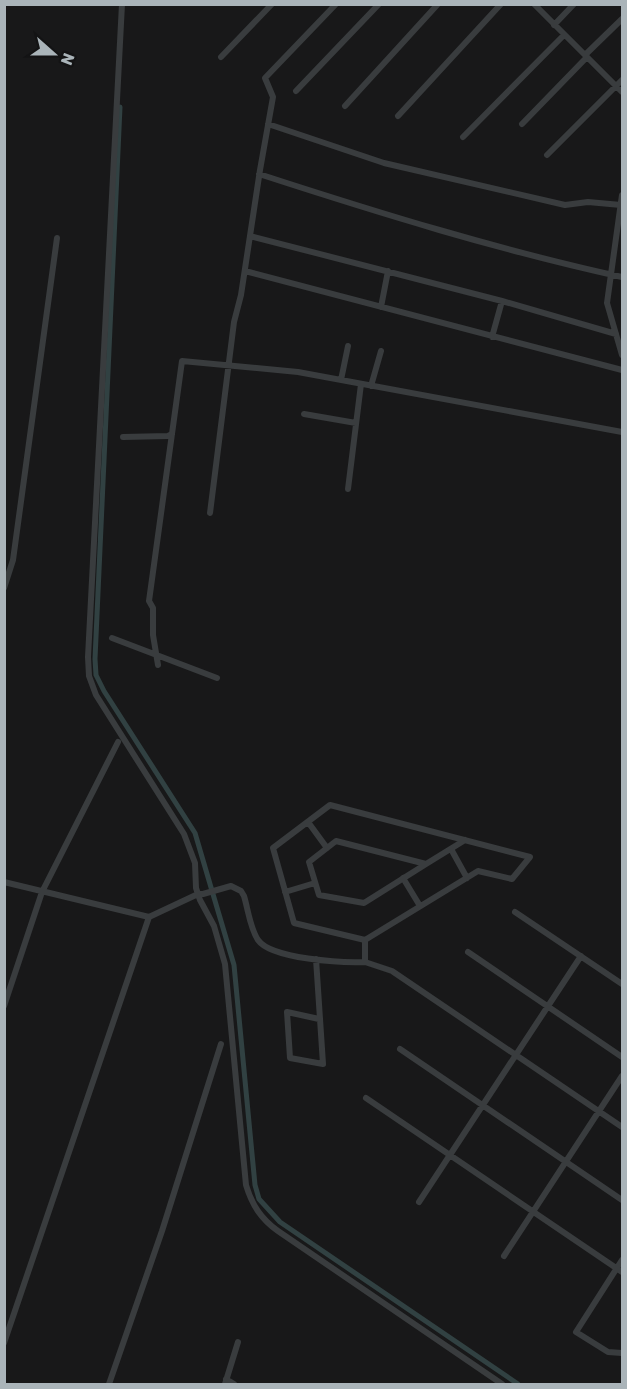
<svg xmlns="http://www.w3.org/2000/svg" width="627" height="1389" font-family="Rubik,sans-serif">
<rect width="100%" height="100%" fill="#181819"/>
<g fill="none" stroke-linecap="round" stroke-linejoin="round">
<path stroke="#314142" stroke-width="5" d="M120,107l-25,552 1,16 8,16 91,142 15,51 24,81 21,220 4,14 21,23 238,162"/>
<path stroke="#393c3e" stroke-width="6" d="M122,4l-34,653 1,19 7,19 88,139 11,29 1,25 4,12 14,26 11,38 21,221c6,20 15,34 32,46l224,153
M534,4l88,88
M554,25l20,-21
M585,55l37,-36
M221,57l51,-53
M296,91l83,-87
M345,106l93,-102
M398,116l103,-112
M268,124l116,39 181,42 23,-3 33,3
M522,124l65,-67
M463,137l101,-102
M547,155l75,-75
M259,174c120,39 240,76 363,103
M622,195l-15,108 15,52
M250,236l252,65 114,33
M245,271l377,99
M381,307l7,-36
M492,337l10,-36
M341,380l7,-34
M371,386l10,-35
M304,414l52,9
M123,437l45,-1 4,-2
M348,489l13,-105
M210,513l24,-191 7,-27 19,-125 13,-73 -8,-19 71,-74
M4,588l9,-28 44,-322
M112,638l105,40
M158,665l-5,-30v-27l-4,-7 33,-240 116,11 324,60
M330,805l200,52 -18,22 -34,-8 -113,69 -71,-17 -21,-75z
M308,822l19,26
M451,849l16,29
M426,864l-62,39 -45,-8 -10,-33 27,-21 90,23 39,-24
M403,878l17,28
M4,882l145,35 49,-23h5l28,-8 10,5 3,5c4,13 6,32 14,44 13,19 85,23 107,22
M285,892l30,-9
M515,912l107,72
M365,940v22l27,9 230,156
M468,952l154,105
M316,959l7,105 -33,-6 -3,-46 32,7
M4,1006l38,-114 76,-150
M400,1049l222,151
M366,1098l256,174
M419,1202l162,-246
M504,1256l118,-180
M622,1260l-46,72 32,20 14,1
M4,1343l145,-426
M226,1379l8,5
M109,1384l53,-153 59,-187
M225,1384l13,-42"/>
</g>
<rect width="627" height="1389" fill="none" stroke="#aab4b9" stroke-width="12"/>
<g transform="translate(54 54) rotate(111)" stroke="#131314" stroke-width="4.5" paint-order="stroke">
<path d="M0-4.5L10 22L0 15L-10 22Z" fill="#aab4b9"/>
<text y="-9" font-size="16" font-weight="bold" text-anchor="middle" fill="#aab4b9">N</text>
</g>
</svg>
